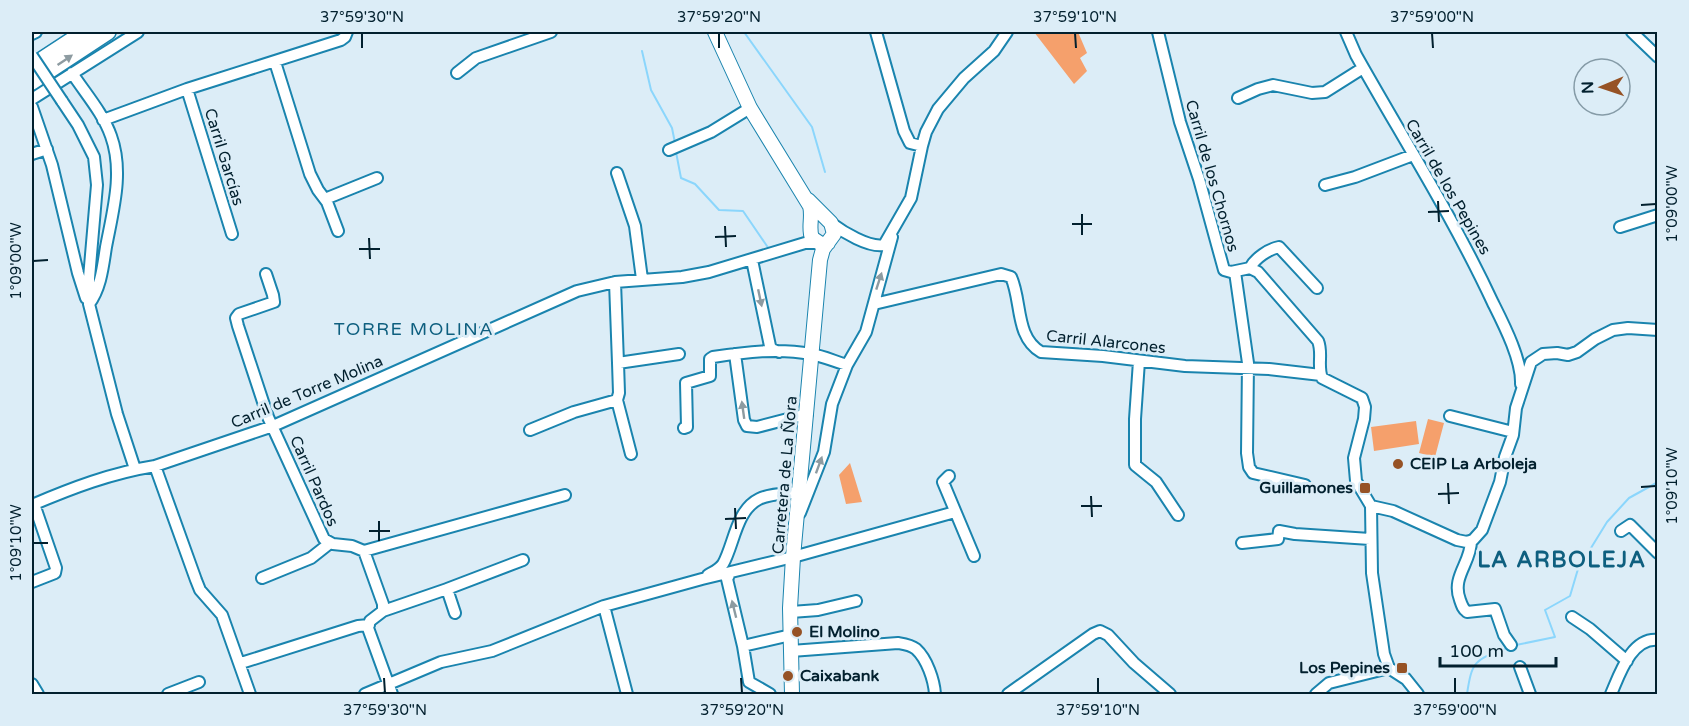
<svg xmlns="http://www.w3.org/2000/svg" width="1689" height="726" font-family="'Varela Round',sans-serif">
<rect width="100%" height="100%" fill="#dcedf7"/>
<path fill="#f5a06c" d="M1034,32h44l9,21 -7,5 7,13 -13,13z
M1428,419l16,4 -9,34 -16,-4z
M1416,421l3,23 -45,7 -3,-24z
M850,463l12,39 -16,2 -7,-29z"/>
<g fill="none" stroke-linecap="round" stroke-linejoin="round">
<path stroke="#8bd6fc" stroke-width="2" d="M744,32l68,95 13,45
M642,51l9,39 21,38 3,15
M676,152l5,26 14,6 24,26 24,1 26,38
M1516,645l39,-8 -10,-27 25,-14 8,-27 29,-47 22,-24 29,-16
M1467,694c5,-34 8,-34 40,-46"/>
<g stroke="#1a84ae" stroke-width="14">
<path id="minor" d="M876,32l28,99 6,12 12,3
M1158,32l22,90 19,57 25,91 7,2 19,-4 8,4 60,69c5,12 -1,25 4,37l40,20 3,9 -1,12 -10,39 2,23 15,25 1,67 12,81 5,14 17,11 12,15
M1346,32l10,23c46,82 97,162 137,248 11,22 29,57 28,81
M1632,32l26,25
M32,34l4,-2
M275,62l35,112 8,16 9,12 11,29
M72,73c13,20 31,40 39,63 13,36 2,74 -5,111 -3,19 -5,41 -17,57
M457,73l19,-15 75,-26
M187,89l45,145
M1238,98l20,-9 15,-4 39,8 13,-1 38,-24
M32,99l106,-67
M62,101l16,24 16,32 3,28 -8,93v26l28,110 18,55
M32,107l20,58 26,108 8,25
M103,120l84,-31 154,-49 4,-3 2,-5
M669,150l42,-18 39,-24
M32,154l15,-5
M617,173l18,53 7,53
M1325,185l30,-8 58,-22
M325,199l52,-21
M831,223c12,9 38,25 53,22l27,-47 11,-52 4,-14 12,-23 26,-31 30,-27 13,-19
M1620,227l38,-12
M752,260l18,86 2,3 7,3
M1250,268c5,-10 19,-19 29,-21l38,41
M1235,272l13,91 -1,90 2,14 4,6 52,12
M266,274l7,21 1,7 -35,12 -3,4 2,8 30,91 56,122 9,5 19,2 12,5 19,53v7l-13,10 -2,7 24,66
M615,282l3,81
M874,304l127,-30 10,3c11,24 4,60 30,75l62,4 82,10 84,3 52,6
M735,354l9,66 3,6 10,1 50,-13
M1139,361l-4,58v46l21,17 22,33
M617,400l2,-7 -1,-30 61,-9
M1450,416l63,16
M684,428l3,-1 -1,-44 24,-7v-17l3,-2c33,-5 65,-9 98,-3 12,2 25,8 36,11
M530,430l44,-18 43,-12 14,54
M155,466l41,114 4,10 22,25 28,79
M949,476l-6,6 31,74
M32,505c40,-17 79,-32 123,-39l118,-40 304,-135 38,-9 67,-5 27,-5 96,-29h12
M1371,506l22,5 64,29 10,2 6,-2 9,-10 18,-48 5,-25 8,-22 3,-27 15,-46 12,-8 14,-1 11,2 9,-3 18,-13 18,-9 15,-2 30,2
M800,513l24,-61 8,-48 15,-39 19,-33 26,-95
M1621,531l9,-6 28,28
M1471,541c0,22 -20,36 -11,59 2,6 3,9 7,12l28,-3 9,26 7,10
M1242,543l36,-4 1,-8 16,3 75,5
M364,551l201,-56
M730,573l-3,6 16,67 6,36 21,12
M708,575c5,-3 11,-5 15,-11 11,-19 13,-54 36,-65 12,-6 28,-5 41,-7
M262,578l49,-20 19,-15
M32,582l23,-9 1,-5 -22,-64
M447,589l76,-29
M604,606l23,88
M383,611l64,-22 8,24
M791,612l27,-2 38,-9
M1572,617l18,12 37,32
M743,646l48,-11
M791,651l107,-8c6,1 13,2 18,6 11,10 18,31 19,45
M241,663l117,-37 11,-1
M1520,667l10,27
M32,684l6,10
M168,694l31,-12
M365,694l76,-32 51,-11 112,-45 98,-27 91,-22 162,-45
M1008,694l85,-60 7,-3 8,4 26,28 36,31
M1316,694l13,-11 60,-15
M1611,694c8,-18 20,-57 47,-54"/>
</g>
<g stroke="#1a84ae" stroke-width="16">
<path id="major" d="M715,32l35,76 60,98c3,11 -2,22 2,32l9,6 7,-1
M792,694l-2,-86 3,-51 27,-297 3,-11 11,-15 -3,-11 -23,-23"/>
</g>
<g stroke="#1a84ae" stroke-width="18">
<path id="highway" d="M32,66l52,-34
M32,82l76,-50"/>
</g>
<use href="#minor" stroke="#fff" stroke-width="10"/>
<use href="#major" stroke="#fff" stroke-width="14"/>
<use href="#highway" stroke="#fff" stroke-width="15"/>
<g stroke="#1a84ae" stroke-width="14" stroke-linecap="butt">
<path id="minor-bridge" d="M32,56l30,45"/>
</g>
<use href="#minor-bridge" stroke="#fff" stroke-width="10"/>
</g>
<defs><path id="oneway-solid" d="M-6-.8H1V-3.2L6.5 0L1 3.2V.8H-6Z" transform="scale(1.5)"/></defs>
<g fill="#8d9ba1">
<use href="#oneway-solid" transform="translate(65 60) rotate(-34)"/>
<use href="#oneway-solid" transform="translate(879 281) rotate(-72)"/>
<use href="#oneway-solid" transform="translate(760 298) rotate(78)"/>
<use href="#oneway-solid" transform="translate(743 410) rotate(-98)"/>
<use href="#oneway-solid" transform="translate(819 465) rotate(-70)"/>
<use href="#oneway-solid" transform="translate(734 609) rotate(-104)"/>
</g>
<path fill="none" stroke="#02202e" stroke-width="2" d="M362,33v15M719,33v15M1075,33l1,15M1432,33l1,15M1438,201l1,21M1641,205l15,-1M1428,212l21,-1M1082,214v21M1072,224h20M725,226l1,21M715,237l21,-1M369,238l1,21M359,249h21M33,261l15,-1M1448,483l1,21M1641,487l15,-1M1438,494l21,-1M1091,496l1,21M1081,506h21M735,508l1,21M725,519l21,-1M379,521v20M369,531h21M33,543h15M384,678l1,15M741,678l1,15M1098,678v15M1455,678v15"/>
<g fill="#965225" stroke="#dcedf7" stroke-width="2">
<circle cx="1398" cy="464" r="6"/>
<rect x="1359" y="482" width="12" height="12" rx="3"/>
<circle cx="797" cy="632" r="6"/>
<rect x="1396" y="662" width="12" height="12" rx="3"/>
<circle cx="788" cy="676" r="6"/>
</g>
<g text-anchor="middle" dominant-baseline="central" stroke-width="6" stroke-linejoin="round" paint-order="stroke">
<g font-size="16" fill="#02202e" stroke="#dcedf7">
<text transform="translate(224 157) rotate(73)">Carril Garcías</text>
<text transform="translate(1212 176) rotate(74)">Carril de los Chornos</text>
<text transform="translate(1448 187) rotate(60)">Carril de los Pepines</text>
<text transform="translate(1106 342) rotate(6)">Carril Alarcones</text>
<text transform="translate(307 392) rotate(-23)">Carril de Torre Molina</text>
<text transform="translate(785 475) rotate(-85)">Carretera de La Ñora</text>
<text transform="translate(314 481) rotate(66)">Carril Pardos</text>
</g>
<g font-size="16" font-weight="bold" fill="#02202e" stroke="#dcedf7" text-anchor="start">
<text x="1410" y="464">CEIP La Arboleja</text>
<text x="1353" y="488" text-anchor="end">Guillamones</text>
<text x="809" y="632">El Molino</text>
<text x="1390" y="668" text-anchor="end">Los Pepines</text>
<text x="800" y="676">Caixabank</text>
</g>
<g font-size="18" letter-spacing="1.5" fill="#0e5f7f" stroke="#dcedf7">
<text x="414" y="329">TORRE MOLINA</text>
</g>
<g font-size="22" font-weight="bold" letter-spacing="1.5" fill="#0e5f7f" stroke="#dcedf7">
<text x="1562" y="560">LA ARBOLEJA</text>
</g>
</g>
<rect width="1689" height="726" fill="none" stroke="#dcedf7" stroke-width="66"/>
<g transform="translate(1602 87) rotate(268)"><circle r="28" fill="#dcedf7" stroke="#859ba7" stroke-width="1.5"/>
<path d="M0-4.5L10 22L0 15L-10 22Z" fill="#965225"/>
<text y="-9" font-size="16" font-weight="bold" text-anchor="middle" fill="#02202e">N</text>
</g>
<path d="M1440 657v9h116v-9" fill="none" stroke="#02202e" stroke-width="3"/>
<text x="1449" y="657" font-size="18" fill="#02202e" stroke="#dcedf7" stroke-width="4.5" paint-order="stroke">100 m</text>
<rect x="33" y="33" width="1623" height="660" fill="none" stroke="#02202e" stroke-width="2"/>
<g font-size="15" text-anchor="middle" fill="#02202e">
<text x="362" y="22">37°59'30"N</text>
<text x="719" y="22">37°59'20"N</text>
<text x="1075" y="22">37°59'10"N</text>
<text x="1432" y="22">37°59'00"N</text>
<text transform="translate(1672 204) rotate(-90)" y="5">1°09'00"W</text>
<text transform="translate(16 261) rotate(-90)" y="5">1°09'00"W</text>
<text transform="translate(1672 486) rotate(-90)" y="5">1°09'10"W</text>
<text transform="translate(16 543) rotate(-90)" y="5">1°09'10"W</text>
<text x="385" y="715">37°59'30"N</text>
<text x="742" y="715">37°59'20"N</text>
<text x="1098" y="715">37°59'10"N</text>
<text x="1455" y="715">37°59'00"N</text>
</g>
</svg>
